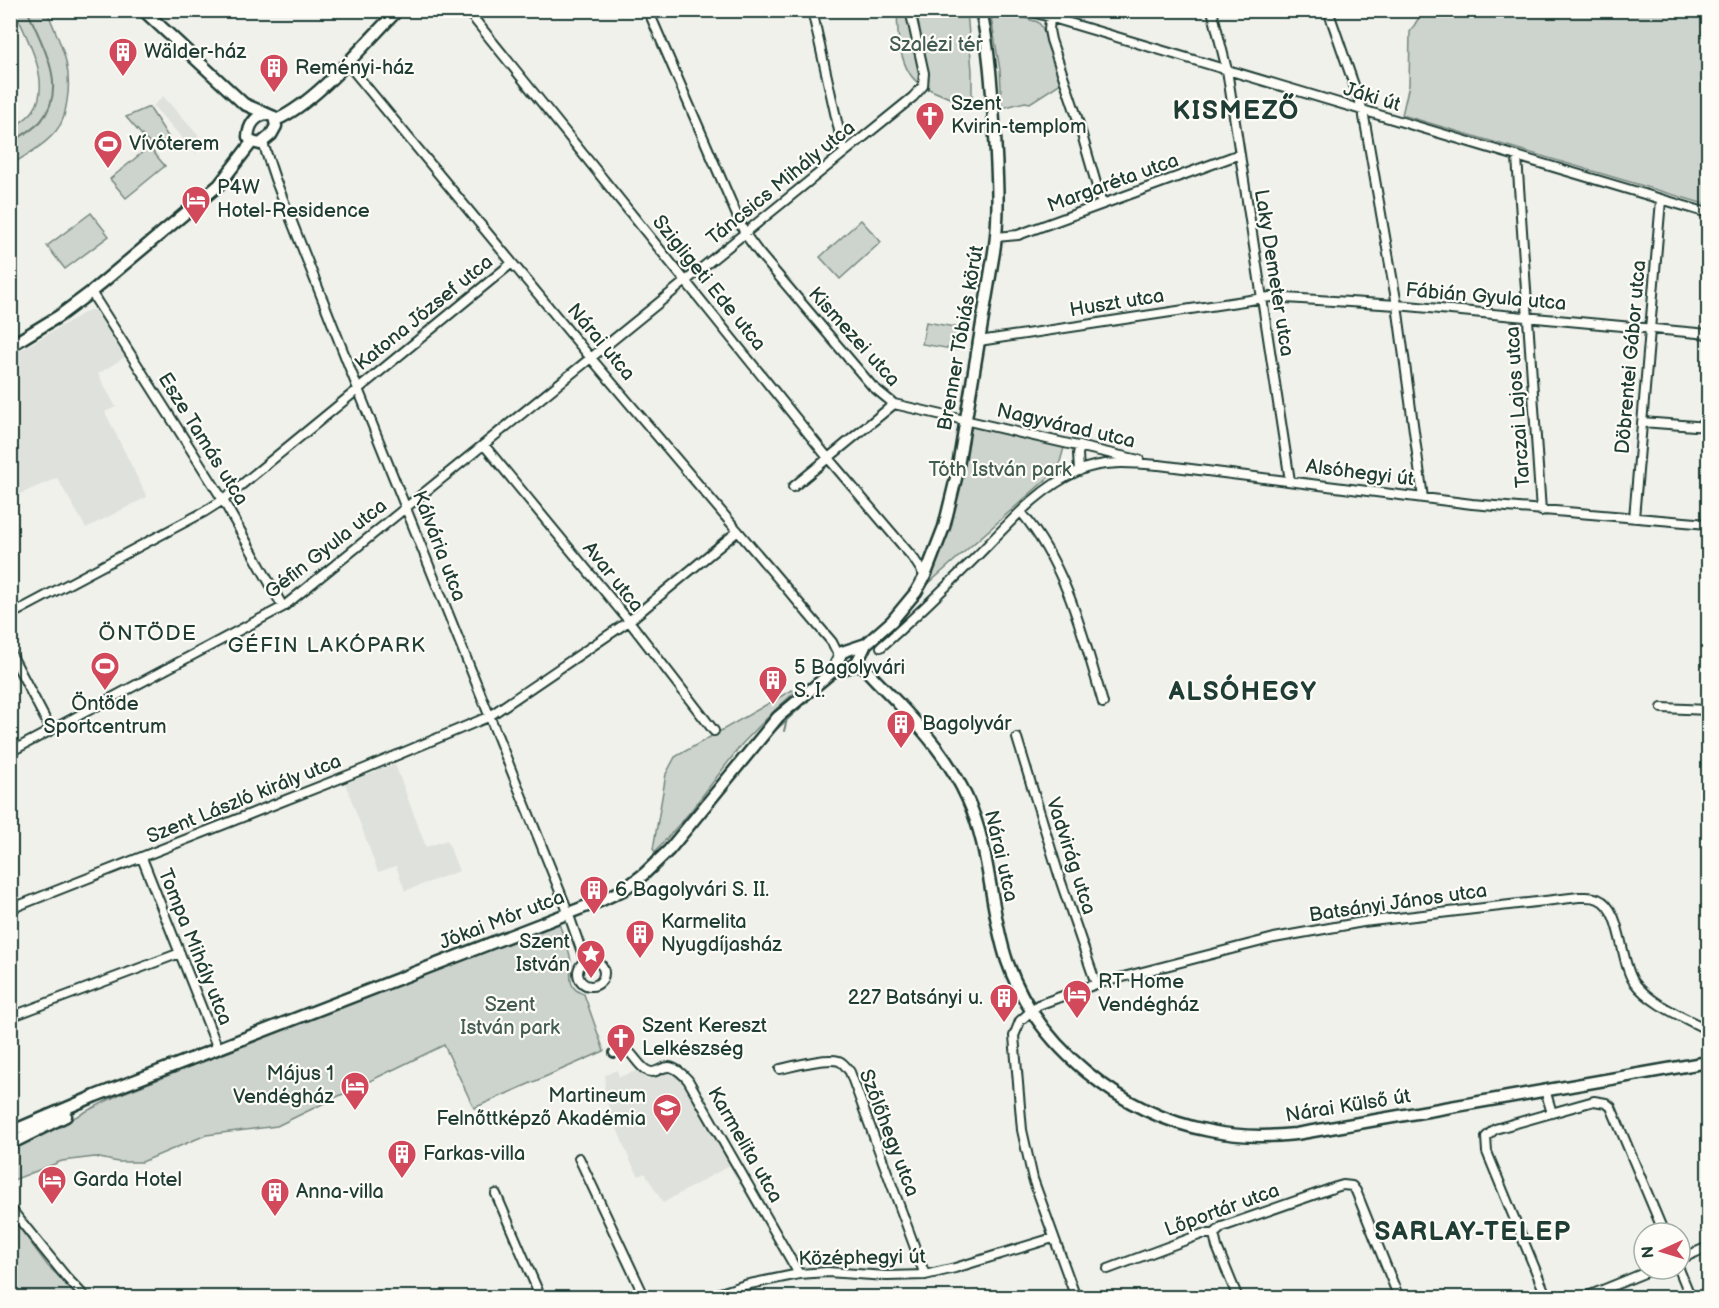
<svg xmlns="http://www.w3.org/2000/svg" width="1719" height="1308" font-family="'Balsamiq Sans',sans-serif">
<rect width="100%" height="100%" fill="#f0f1eb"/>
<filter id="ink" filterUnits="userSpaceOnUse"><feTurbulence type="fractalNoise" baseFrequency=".0167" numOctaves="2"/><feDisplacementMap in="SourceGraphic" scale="12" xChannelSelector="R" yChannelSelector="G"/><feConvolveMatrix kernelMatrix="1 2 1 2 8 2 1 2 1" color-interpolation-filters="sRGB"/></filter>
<g filter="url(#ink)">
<path fill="#dfe2dc" d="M163,96l43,48 -10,9 -43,-47z
M89,310h6l30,47 -27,17 18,33 -11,5 42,85 -61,31 -29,-50 -46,20v-98l6,-4 -6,-11 -1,-29z
M395,764l31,83 21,-7 12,31 -54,20 -9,-25 -18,6 -33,-89z
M642,1069l5,10 26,-10 15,16 46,78 -71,40 -18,-30 -6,3 -9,-15 -26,-65 1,-21 12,-5 2,7z"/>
<path fill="#cdd3cd" stroke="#768880" stroke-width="1.5" d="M15,11h32c13,32 26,54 20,90 -2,11 -3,21 -11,30 -11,14 -30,24 -45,34v-36c7,-5 16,-10 22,-18 20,-28 -6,-72 -18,-100z
M898,11h69l5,60v36c-16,-7 -38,-14 -52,-23 -20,-12 -24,-53 -22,-73z
M995,11h6l37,11 4,5 19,56 -31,20 -5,-1 -23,6 -2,-38 -9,-53z
M1423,11h285v194l-306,-90 7,-30 1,-53z
M149,107l20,31 -14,12 -29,-33z
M149,147l16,19 -39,32 -16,-19z
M91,213l18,23 -44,33 -18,-23z
M861,220l20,22 -41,37 -20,-22z
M926,322l35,6 -4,22 -35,-6z
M966,425l99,19 -7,25 -129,114 28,-83z
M792,690l3,2 -20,18 -33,34 -52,68 -35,40 -2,-3 13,-75 9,-17z
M559,923c3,10 9,22 11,33 4,14 -7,31 14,38l20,57 -130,57 -30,-63 -167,81 -71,9 -64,27h-24l-23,-5 -33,4 -51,20v-31l107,-55z
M10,1215l38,51 32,31h-69z"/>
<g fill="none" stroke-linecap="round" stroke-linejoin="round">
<path stroke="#6c8077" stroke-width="2" d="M10,143c11,-7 23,-13 31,-22 28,-34 1,-77 -14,-111
M784,731l3,-12
M771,734l37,-33
M676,850l19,-24"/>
<g stroke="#1f3d34" stroke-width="12">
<path id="street" d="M467,10l361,448 86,101 11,17
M648,10l97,224 14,19 113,133 22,18 245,56
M812,10l32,143
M1026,10l682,203
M1212,10l15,60 63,411
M1328,10l35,101 34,194 26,193
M1050,18l-1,12 2,10 25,74 26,90
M346,62l244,295 242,285 8,16
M263,143l12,36 83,210 207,515 20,57
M1517,157l24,354
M996,237l22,-2 222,-81
M91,292l132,208 60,107
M979,341l291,-44 127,8 311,29
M1642,422l66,5
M484,445l145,176 85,110
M1079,471l-1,-17 2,-8
M793,487l101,-83
M1021,512c46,55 62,123 82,191
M1634,518l27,-318
M10,615l194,-103 19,-12 289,-237
M881,647c33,-29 65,-60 96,-91 31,-31 60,-67 101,-85 25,-11 55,-8 81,-6l313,39 236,20
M10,652l41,78
M1662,708l46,2
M1017,738l44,144 35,102
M10,752l273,-145 630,-510 10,-11 1,-13 -14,-63
M142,858l76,191
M10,909l354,-140 124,-52 141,-96 109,-90
M578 973a13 13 0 1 1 26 0a13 13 0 1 1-26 0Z
M10,1017l170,-64
M614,1053l12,-4c8,6 12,16 20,21 15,9 17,-18 42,10l111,194
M780,1069c14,-3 46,-12 59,-8 5,2 8,7 11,11l75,203
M1545,1090l7,23
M579,1158l66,140
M496,1194l45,104
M10,1208l57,70 19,20
M1214,1234l3,13 21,51
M1680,1259l28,-12
M1108,1269l94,-35h12l8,-7 114,-40 7,-2 9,1 4,5 43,107
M1679,1269l12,29
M705,1298l40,-13 54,-11 28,-2 60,4 38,-1 30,-7 98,-30
M1076,1298l-43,-119 -11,-49 -8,-94 6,-15 18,-16 58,-21 178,-46 89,-16 216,-25c6,0 13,-1 19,2 24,9 22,64 36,83 17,23 50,35 74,48
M1547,1298l-60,-146 -1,-15 9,-8 99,-28 12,2 5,4 53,126
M1583,1298l71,-29"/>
</g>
<g stroke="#1f3d34" stroke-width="15">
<path id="secondary" d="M143,10l101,94 30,13 2,9 -5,9 -11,9 -8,-2
M276,120c41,-18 89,-77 122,-110
M252,142l-4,-5c1,-12 6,-20 18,-23
M10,346l49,-30 32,-24 128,-107 33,-43
M858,660c12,16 27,29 40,43 27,29 53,59 69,95 24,51 22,110 40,163 30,86 114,153 203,170 29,6 57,6 86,3l412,-72
M832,672l24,-7 10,-21 26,-23 24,-29 9,-16 19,-49 12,-49 38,-226c6,-39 3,-77 1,-116 -3,-42 -5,-84 -14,-126
M10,1132l85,-36 505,-195 23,-11 21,-16 25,-24 109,-133 54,-45 10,-20 24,-8
M10,1144l56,-28"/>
</g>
<use href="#street" stroke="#fdfcf7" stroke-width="8"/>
<use href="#secondary" stroke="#fdfcf7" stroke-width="10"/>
</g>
</g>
<defs>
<g id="building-pin" transform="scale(1.5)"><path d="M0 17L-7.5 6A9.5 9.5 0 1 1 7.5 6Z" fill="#d1495b" stroke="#fdfcf7"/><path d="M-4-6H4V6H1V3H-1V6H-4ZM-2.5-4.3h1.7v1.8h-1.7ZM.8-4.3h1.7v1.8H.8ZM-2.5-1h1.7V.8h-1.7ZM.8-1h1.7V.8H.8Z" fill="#fff"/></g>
<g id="church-pin" transform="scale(1.5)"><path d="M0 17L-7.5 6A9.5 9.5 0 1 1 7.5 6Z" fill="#d1495b" stroke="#fdfcf7"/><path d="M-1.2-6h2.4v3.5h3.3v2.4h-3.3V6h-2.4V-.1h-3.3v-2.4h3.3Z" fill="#fff"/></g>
<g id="stadium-pin" transform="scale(1.5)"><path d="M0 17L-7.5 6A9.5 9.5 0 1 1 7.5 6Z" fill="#d1495b" stroke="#fdfcf7"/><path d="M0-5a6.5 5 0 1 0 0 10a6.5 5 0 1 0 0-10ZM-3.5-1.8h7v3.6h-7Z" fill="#fff"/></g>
<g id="hotel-pin" transform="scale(1.5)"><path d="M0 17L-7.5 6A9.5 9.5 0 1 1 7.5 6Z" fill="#d1495b" stroke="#fdfcf7"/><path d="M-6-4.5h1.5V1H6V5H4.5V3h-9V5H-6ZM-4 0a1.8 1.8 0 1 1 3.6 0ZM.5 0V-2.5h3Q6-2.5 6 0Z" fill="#fff"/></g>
<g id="sight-pin" transform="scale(1.5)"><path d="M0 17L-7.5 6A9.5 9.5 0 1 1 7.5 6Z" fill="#d1495b" stroke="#fdfcf7"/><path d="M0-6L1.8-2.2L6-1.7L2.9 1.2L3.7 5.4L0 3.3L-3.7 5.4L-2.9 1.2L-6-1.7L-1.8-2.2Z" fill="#fff"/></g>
<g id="school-pin" transform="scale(1.5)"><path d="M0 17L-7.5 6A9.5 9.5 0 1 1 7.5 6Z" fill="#d1495b" stroke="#fdfcf7"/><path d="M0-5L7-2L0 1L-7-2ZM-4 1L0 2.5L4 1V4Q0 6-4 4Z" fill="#fff"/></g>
</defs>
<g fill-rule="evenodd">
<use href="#building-pin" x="123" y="52"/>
<use href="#building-pin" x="274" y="68"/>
<use href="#church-pin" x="930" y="116"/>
<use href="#stadium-pin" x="108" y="144"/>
<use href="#hotel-pin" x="196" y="200"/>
<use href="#stadium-pin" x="105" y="666"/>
<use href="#building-pin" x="773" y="680"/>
<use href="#building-pin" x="901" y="724"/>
<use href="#building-pin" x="594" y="890"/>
<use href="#building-pin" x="640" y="934"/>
<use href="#sight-pin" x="591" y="954"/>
<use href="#hotel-pin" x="1077" y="994"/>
<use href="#building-pin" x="1004" y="998"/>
<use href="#church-pin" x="621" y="1038"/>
<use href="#hotel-pin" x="355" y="1086"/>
<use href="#school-pin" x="667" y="1108"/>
<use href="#building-pin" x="402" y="1154"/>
<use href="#hotel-pin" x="52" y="1180"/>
<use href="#building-pin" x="275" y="1192"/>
</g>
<g text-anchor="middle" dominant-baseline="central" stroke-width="4.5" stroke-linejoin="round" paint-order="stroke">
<g font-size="20" fill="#425b53" stroke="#fdfcf7">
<text x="936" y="45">Szalézi tér</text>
<text x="1000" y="470">Tóth István park</text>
<text x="510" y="1005">Szent<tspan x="510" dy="23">István park</tspan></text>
</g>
<g font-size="20" fill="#1f3d34" stroke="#fdfcf7" text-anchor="start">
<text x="144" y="52">Wälder-ház</text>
<text x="295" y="68">Reményi-ház</text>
<text x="951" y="104">Szent<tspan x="951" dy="23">Kvirin-templom</tspan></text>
<text x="129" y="144">Vívóterem</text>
<text x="217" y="188">P4W<tspan x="217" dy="23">Hotel-Residence</tspan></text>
<text x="794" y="668">5 Bagolyvári<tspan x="794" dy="23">S. I.</tspan></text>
<text x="105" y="704" text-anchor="middle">Öntöde<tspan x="105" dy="23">Sportcentrum</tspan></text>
<text x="922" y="724">Bagolyvár</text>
<text x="615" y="890">6 Bagolyvári S. II.</text>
<text x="661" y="922">Karmelita<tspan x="661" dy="23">Nyugdíjasház</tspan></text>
<text x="570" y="942" text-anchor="end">Szent<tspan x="570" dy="23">István</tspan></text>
<text x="1098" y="982">RT Home<tspan x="1098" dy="23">Vendégház</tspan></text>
<text x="983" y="998" text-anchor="end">227 Batsányi u.</text>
<text x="642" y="1026">Szent Kereszt<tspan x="642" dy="23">Lelkészség</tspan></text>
<text x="334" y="1074" text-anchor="end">Május 1<tspan x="334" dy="23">Vendégház</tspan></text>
<text x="646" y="1096" text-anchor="end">Martineum<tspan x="646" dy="23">Felnőttképző Akadémia</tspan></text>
<text x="423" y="1154">Farkas-villa</text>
<text x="73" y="1180">Garda Hotel</text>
<text x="296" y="1192">Anna-villa</text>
</g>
<g font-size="20" fill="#1f3d34" stroke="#fdfcf7">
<text transform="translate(1372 97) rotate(17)">Jáki út</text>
<text transform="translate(781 183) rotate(-39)">Táncsics Mihály utca</text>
<text transform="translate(1113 183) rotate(-20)">Margaréta utca</text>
<text transform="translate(1274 273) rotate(81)">Laky Demeter utca</text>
<text transform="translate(709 283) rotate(51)">Szigligeti Ede utca</text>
<text transform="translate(1486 297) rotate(5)">Fábián Gyula utca</text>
<text transform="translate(1117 303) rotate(-9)">Huszt utca</text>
<text transform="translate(424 313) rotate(-39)">Katona József utca</text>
<text transform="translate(854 337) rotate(48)">Kismezei utca</text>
<text transform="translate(961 338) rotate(-80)">Brenner Tóbiás körút</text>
<text transform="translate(601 342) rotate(50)">Nárai utca</text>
<text transform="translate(1631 357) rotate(-85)">Döbrentei Gábor utca</text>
<text transform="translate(1518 407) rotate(-94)">Tarczai Lajos utca</text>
<text transform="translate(1066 426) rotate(13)">Nagyvárad utca</text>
<text transform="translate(203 439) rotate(58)">Esze Tamás utca</text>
<text transform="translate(1360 473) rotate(7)">Alsóhegyi út</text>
<text transform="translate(439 546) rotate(69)">Kálvária utca</text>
<text transform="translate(326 549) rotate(-38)">Géfin Gyula utca</text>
<text transform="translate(613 577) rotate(51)">Avar utca</text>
<text transform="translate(244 799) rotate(-22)">Szent László király utca</text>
<text transform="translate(1001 856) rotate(77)">Nárai utca</text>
<text transform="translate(1071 856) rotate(72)">Vadvirág utca</text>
<text transform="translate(1398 903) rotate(-8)">Batsányi János utca</text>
<text transform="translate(502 920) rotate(-21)">Jókai Mór utca</text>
<text transform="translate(195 947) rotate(68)">Tompa Mihály utca</text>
<text transform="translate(1348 1106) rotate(-9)">Nárai Külső út</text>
<text transform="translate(889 1133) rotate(69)">Szőlőhegy utca</text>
<text transform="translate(745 1145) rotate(60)">Karmelita utca</text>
<text transform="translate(1222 1210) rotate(-20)">Lőportár utca</text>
<text transform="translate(862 1258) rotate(-1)">Középhegyi út</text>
</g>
<g font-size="21" letter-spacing="1.5" fill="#1f3d34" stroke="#fdfcf7">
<text x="148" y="633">ÖNTÖDE</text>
<text x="327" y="645">GÉFIN LAKÓPARK</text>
</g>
<g font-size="26" font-weight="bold" letter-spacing="1.5" fill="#1f3d34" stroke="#fdfcf7">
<text x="1236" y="111">KISMEZŐ</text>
<text x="1243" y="692">ALSÓHEGY</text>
<text x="1473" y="1232">SARLAY-TELEP</text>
</g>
</g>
<rect width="1719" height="1308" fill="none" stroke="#fdfcf7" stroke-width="36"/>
<rect x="18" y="18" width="1683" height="1272" fill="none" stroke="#1f3d34" stroke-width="2" filter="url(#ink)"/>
<g transform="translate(1662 1251) rotate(266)"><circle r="28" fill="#fdfcf7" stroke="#a4b0a9" stroke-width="1.5"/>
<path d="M0-4.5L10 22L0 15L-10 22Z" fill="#d1495b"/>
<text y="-9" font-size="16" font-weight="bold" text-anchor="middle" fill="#1f3d34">N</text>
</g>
</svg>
